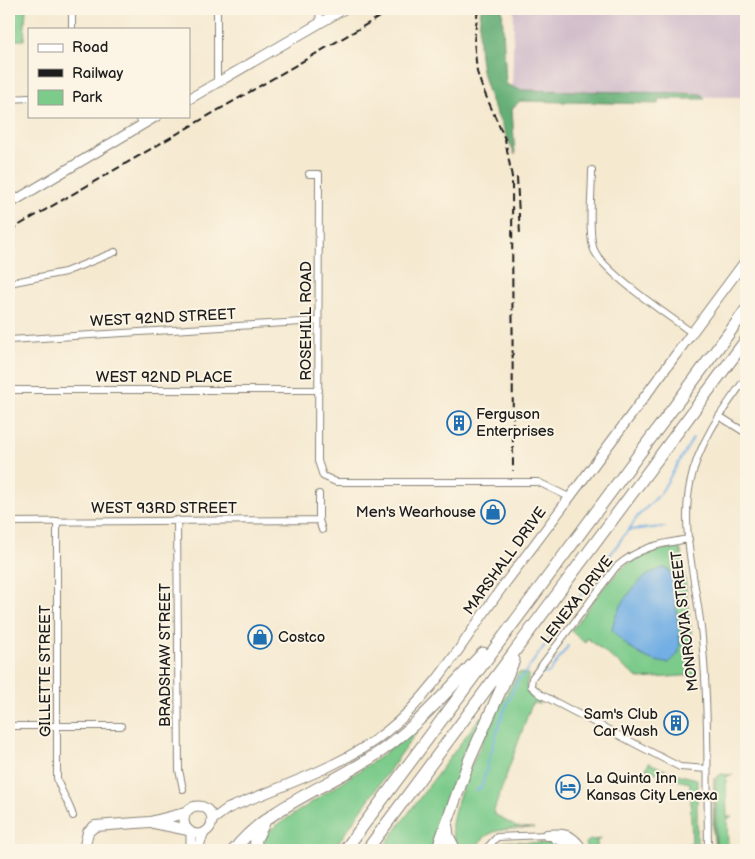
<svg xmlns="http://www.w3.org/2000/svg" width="755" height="859" font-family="'Balsamiq Sans',sans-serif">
<rect width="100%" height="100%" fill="#fcf5e5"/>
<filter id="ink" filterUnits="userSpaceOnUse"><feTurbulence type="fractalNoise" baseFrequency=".02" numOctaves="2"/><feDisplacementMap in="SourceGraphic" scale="10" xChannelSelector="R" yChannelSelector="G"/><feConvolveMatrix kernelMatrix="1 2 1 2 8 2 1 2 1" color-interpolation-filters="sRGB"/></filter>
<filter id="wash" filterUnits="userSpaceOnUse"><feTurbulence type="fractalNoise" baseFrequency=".0096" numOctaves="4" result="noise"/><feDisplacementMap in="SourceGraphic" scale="20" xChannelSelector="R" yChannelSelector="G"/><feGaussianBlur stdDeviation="1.12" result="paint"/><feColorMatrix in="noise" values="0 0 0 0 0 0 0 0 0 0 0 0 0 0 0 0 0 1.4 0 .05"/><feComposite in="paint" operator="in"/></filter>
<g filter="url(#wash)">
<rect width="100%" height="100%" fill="#f5e9d0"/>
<path fill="#d1bdcb" d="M514,9h232v88l-234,-2z"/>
<path fill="#7ccb8b" stroke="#4c7454" d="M9,9h17l-2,31h-15z
M675,547l5,1 3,12 13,115 -57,4 -52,-41 -2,5 -14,-12c13,-18 40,-56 58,-68 13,-9 32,-13 46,-16z
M519,672l10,3 -3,10 2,9 9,4 3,6 -8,-1 -39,110 23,14 18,1c-24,2 -47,-3 -59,22h-13c-5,-5 -9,-12 -10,-20 -3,-28 51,-132 67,-158z
M480,717l3,1 -50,132h-52z
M416,728l2,2 -85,120h-70l2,-14 5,-6 107,-71z
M649,763l23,10 25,6v71h-15l4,-6 6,-1 -2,-51 -5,-2h5v-7l-23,-5 -19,-9 -4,3z
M721,774l12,1 -6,1 -1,5 1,36h5l-5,2 1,28 9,3h-21v-72z
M714,778l1,63v9l-2,-19z
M602,839l-5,1v10h-7l-5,-6 5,-4z
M508,841l49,3 7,6 -74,-1 8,-6z"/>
<path fill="#65af77" stroke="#40664a" d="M481,9h21l4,75 14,6 158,3 23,1 4,5h-46l-1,5 -138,-3 -8,8 3,46c-25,-57 -42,-82 -34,-146z"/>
<path fill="#73afe4" stroke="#486680" d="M665,568l5,3 3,6 7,67 -2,10 -9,9c-23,-1 -42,-15 -57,-33 3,-23 29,-59 53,-62z"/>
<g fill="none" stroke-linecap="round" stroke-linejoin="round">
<path stroke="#73afe4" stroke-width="2" d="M629,530l8,-13 23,-23 33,-56
M542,674l7,-1 19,-27
M477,790l4,-2 20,-70 17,-39 4,-2 106,-147 37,-3"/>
</g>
</g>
<g filter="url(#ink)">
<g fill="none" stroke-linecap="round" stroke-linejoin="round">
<g stroke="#888276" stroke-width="8">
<path id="street" d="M72,9v20
M319,9l1,14
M217,83v-74
M9,99l20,-1
M138,116l5,8
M592,170c0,22 -4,57 1,77 5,22 78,70 99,86
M309,174h10l-1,287 5,15 13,6h202l31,15
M9,283l56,-11 50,-20
M9,340l309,-19
M9,390h310
M719,416l27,17
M319,494v26l3,10
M177,520l2,250 4,19
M57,521v257c3,13 12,24 16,38
M9,522l310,-2
M689,539c-31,5 -49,8 -73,28l-84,111 -1,8 9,8 132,69 8,4 27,2
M9,726h112
M485,850l12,-13 50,-2
M708,850c-1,-71 1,-141 -6,-212 -4,-50 -22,-104 -12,-154 8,-41 32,-73 56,-106"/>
</g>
<g stroke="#888276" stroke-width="11">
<path id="secondary" d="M189,99l155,-90
M9,204l148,-88
M184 820a14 14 0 1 1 28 0a14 14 0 1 1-28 0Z
M212,820l15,-11c51,-22 118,-43 160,-78 48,-38 80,-96 116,-145 82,-108 162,-217 243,-326
M191,833v17
M197,850l7,-17"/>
</g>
<g stroke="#888276" stroke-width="12">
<path id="primary" d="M154,823l34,7
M547,835c17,-2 26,0 35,15
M555,838l9,3 8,9
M84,850l4,-18 7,-6 55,-4 35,-9"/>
</g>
<g stroke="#888276" stroke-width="13">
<path id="highway" d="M447,827l1,9 7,14
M234,850c31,-41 92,-63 135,-91 44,-27 79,-69 114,-106
M255,850l1,-11 8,-16
M345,850l401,-540
M367,850l379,-510
M437,850l32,-89 45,-101"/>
</g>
<use href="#street" stroke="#fff" stroke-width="6"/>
<use href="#secondary" stroke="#fff" stroke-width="9"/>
<use href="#primary" stroke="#fff" stroke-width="10"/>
<use href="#highway" stroke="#fff" stroke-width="11"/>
<path stroke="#1c1c1c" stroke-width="2" stroke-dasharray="8 4" stroke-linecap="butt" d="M478,9l-4,32 3,31 5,15 23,52 7,38 1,294
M517,177l3,58
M9,231l384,-222"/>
</g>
</g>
<defs>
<g id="building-ring" transform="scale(1.25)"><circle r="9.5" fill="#fcf5e5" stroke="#1f6fb2" stroke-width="1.5"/><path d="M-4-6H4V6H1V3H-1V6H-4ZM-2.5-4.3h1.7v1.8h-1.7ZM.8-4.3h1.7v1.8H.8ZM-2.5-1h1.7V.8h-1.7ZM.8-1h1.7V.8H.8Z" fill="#1f6fb2"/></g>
<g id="shop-ring" transform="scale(1.25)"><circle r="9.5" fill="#fcf5e5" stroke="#1f6fb2" stroke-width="1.5"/><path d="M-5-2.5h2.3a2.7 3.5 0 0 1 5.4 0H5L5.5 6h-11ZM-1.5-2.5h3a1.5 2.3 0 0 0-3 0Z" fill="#1f6fb2"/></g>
<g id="hotel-ring" transform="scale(1.25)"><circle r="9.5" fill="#fcf5e5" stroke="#1f6fb2" stroke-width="1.5"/><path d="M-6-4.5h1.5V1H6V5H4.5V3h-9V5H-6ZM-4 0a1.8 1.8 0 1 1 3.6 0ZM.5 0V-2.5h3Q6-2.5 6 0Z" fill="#1f6fb2"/></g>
</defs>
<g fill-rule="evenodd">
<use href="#building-ring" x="459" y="423"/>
<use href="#shop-ring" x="493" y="512"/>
<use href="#shop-ring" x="260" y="637"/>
<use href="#building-ring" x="676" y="723"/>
<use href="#hotel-ring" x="568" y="787"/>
</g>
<g text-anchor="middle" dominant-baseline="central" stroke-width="4" stroke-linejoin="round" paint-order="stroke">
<g font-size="15" fill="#1c1c1c" stroke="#fcf5e5">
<text transform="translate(163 318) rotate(-3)">WEST 92ND STREET</text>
<text transform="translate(306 321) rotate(-90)">ROSEHILL ROAD</text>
<text x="164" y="377">WEST 92ND PLACE</text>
<text x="164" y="508">WEST 93RD STREET</text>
<text transform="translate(505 561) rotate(-54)">MARSHALL DRIVE</text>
<text transform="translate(577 600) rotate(-52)">LENEXA DRIVE</text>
<text transform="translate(685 621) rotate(-97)">MONROVIA STREET</text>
<text transform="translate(165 655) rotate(-90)">BRADSHAW STREET</text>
<text transform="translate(45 671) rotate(-90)">GILLETTE STREET</text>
</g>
<g font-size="15" fill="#1c1c1c" stroke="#fcf5e5" text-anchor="start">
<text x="476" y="414">Ferguson<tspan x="476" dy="17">Enterprises</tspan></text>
<text x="476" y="512" text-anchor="end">Men's Wearhouse</text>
<text x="278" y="637">Costco</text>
<text x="658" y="714" text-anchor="end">Sam's Club<tspan x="658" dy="17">Car Wash</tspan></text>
<text x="586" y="778">La Quinta Inn<tspan x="586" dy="17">Kansas City Lenexa</tspan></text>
</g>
</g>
<rect width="755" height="859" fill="none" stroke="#fcf5e5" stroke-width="30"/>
<rect x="28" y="28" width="162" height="90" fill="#fcf5e5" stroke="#a29e95"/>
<rect x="38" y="44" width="25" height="8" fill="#ffffff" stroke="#a29e95"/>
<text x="72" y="52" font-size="15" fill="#1c1c1c">Road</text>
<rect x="38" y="69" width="25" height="8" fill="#1c1c1c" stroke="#a29e95"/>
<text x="72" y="78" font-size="15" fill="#1c1c1c">Railway</text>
<rect x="38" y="90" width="25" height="15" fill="#7ccb8b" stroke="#a29e95"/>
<text x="72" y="102" font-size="15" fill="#1c1c1c">Park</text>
</svg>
